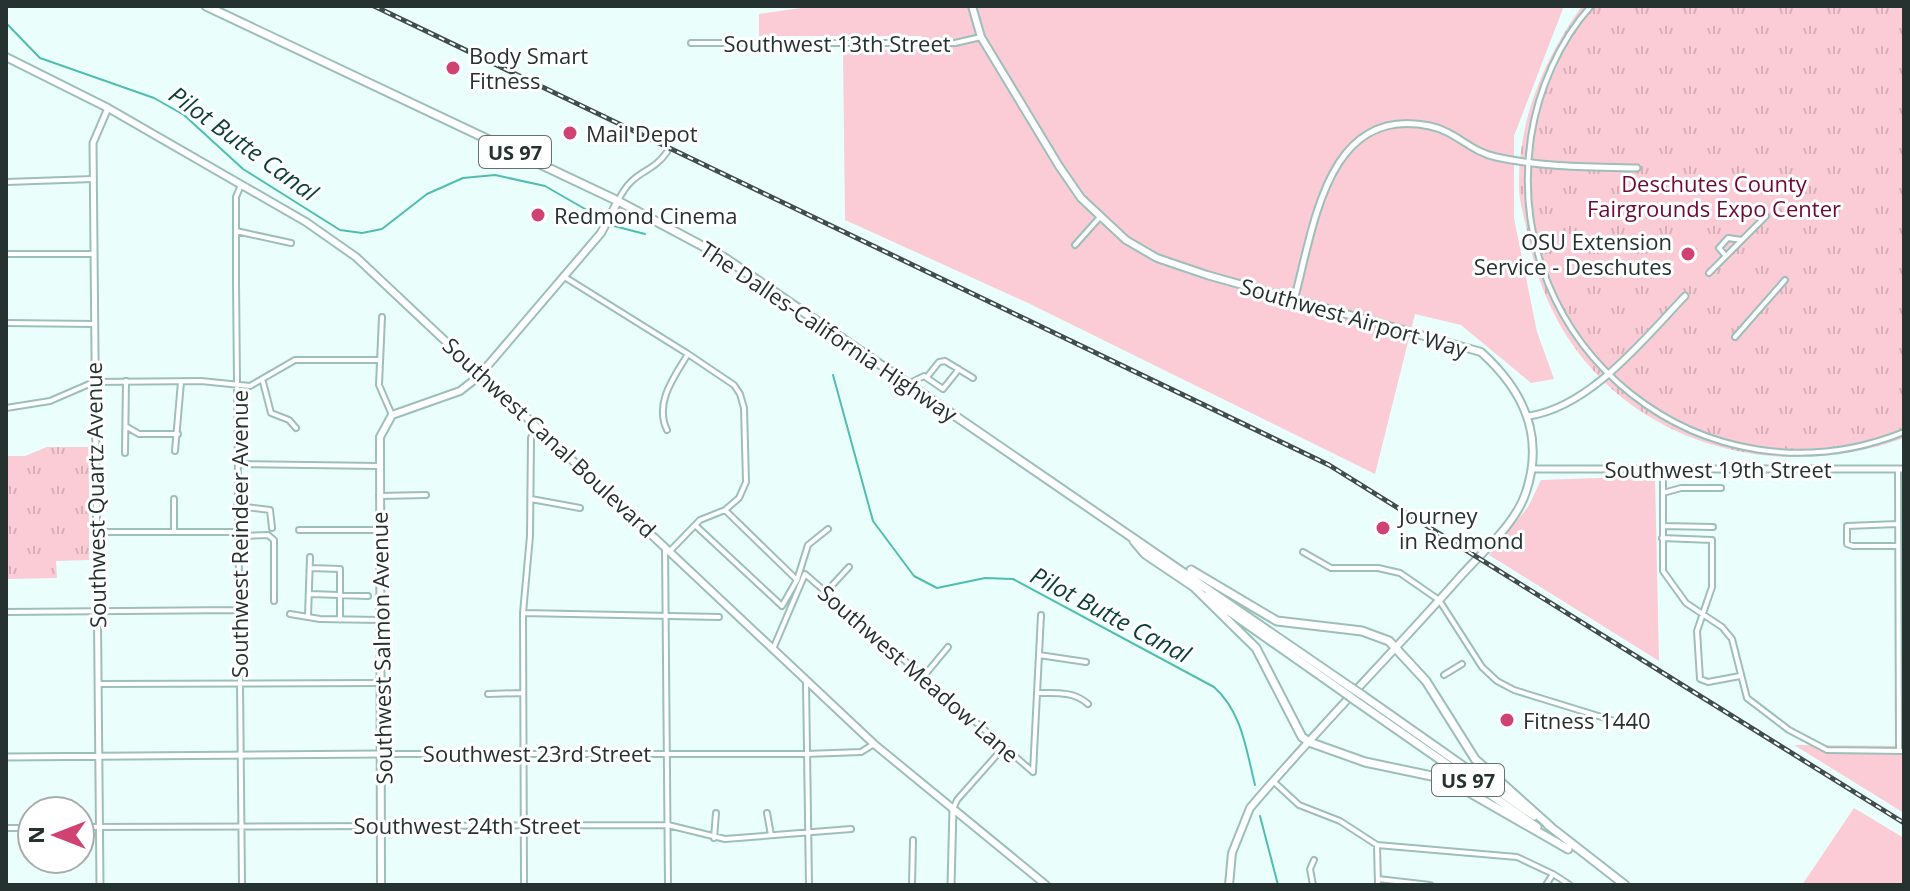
<svg xmlns="http://www.w3.org/2000/svg" width="1910" height="891" font-family="'Open Sans',sans-serif">
<defs>
<pattern id="park-tufts" width="24" height="20" patternUnits="userSpaceOnUse" patternTransform="scale(2)"><rect width="24" height="20" fill="#fbcbd6"/><path d="M3 7l-1-3M5 7V3M7 7l1-3M15 17l-1-3M17 17v-4M19 17l1-3" fill="none" stroke="#d7afb8"/></pattern>
</defs>
<rect width="100%" height="100%" fill="#eafffb"/>
<path fill="#fbcbd6" d="M816,6h748l-50,130v82l23,114 17,47 -23,4 -70,-58 -46,-11 -40,160 -349,-172 -181,-82 -2,-171 93,1 -15,-14h-162v-22z
M1655,476l4,185 -170,-106 39,-48 13,-27z
M1794,745l110,1v67z
M1854,808l50,30v47h-102z"/>
<path fill="url(#park-tufts)" d="M1582,6h322v432c-163,59 -341,-22 -375,-198 -3,-17 -10,-36 -10,-54 -1,-66 25,-127 63,-180z
M47,447h42v113l-33,1 1,17 -51,1v-123h19z"/>
<g fill="none" stroke-linecap="round" stroke-linejoin="round">
<path stroke="#51bdb0" stroke-width="2" d="M6,23l34,35 114,40 30,17 59,54 97,61 22,3 20,-4 45,-35 36,-16 32,-3 50,11 54,31
M614,226l31,8
M833,375l40,146 41,55 23,12 48,-10 28,1 201,108c28,25 32,62 41,98
M1260,816l18,69"/>
<g stroke="#9dbfb9" stroke-width="8">
<path id="minor" d="M1591,6c-32,35 -53,85 -60,131 -31,212 174,375 373,295
M691,43h264l26,-6
M6,182l87,-3
M241,185l-5,12v85l6,603
M618,201c15,-32 33,-26 49,-49
M236,231l55,12
M1075,245l25,-28
M6,254h87
M1726,256l-7,-8 9,-10 14,2
M1709,273l57,-57
M563,276l125,78 46,31 6,9 4,14 2,74 -7,16 -14,12 -25,10 -30,31
M382,317l-3,68 13,30
M6,323l88,1
M1735,337l50,-57
M927,377l12,-15 6,-1 28,17
M263,382l8,31 18,7 7,8
M910,383l14,-7 19,13 16,-20
M6,408l44,-7 44,-19 107,-1 49,5 45,-26h85
M127,427l12,7h39
M667,430c-13,-27 7,-53 21,-76
M175,451l6,-69
M125,453l1,-72
M238,464l141,2
M1663,469v102l23,32 36,24 10,12 15,59 42,32 38,20 77,1
M1898,469l1,282
M1663,493l18,-5h40
M379,496l47,-1
M174,499v33
M531,499l49,9
M237,506l33,4 2,18
M725,510l72,70
M1898,524l-51,2v18l6,2h45
M695,525l87,81 15,-26 11,-35 20,-16
M1663,526l50,1
M299,530h80
M96,532h141
M237,536l31,-1 6,5v61
M1662,538l50,2v47l-15,44 3,48 8,3 32,-6
M665,547l3,338
M1303,552l28,16h47l22,5 39,27 43,67 15,14 17,9 107,33
M310,568l30,1v51
M826,592l23,-25
M310,594l58,2
M6,612l232,-2
M523,613l196,4
M290,614l30,5 60,1
M308,616l2,-59
M773,649l32,-75 228,198
M1039,655l47,7
M1444,675l18,-11
M924,676l24,-29
M806,682l3,203
M98,684l282,-1
M1037,693c18,0 37,-2 51,11
M488,694l35,-1
M382,754h424l55,-2 13,-8
M1033,772l8,-157
M1273,781l26,24 41,16 37,24 140,12 36,17
M953,809l4,-9 46,-52
M767,813l4,22
M80,827l588,-2 57,14 126,-10
M6,828h26
M714,838l2,-25
M1377,845l1,40
M1378,879l52,6
M524,885l-1,-272 7,-77 1,-98 5,-13
M912,885l1,-45
M1313,885l-3,-16 4,-9
M1546,885l7,-11 17,11"/>
</g>
<g stroke="#9dbfb9" stroke-width="9">
<path id="tertiary" d="M1294,300c20,-72 32,-196 136,-174 25,5 41,26 66,31 44,10 95,10 141,11
M1529,416c61,-9 114,-76 156,-120
M1532,469h372
M6,757l375,-3
M100,885l-7,-742 15,-35
M951,885l2,-76"/>
</g>
<g stroke="#9dbfb9" stroke-width="10">
<path id="secondary" d="M972,6l9,31 78,129 22,32 45,42 31,18 50,17 274,77c42,38 64,83 45,140 -10,32 -45,61 -67,86 -69,78 -142,151 -209,230l-18,45 -3,32
M6,57l102,51 198,114 50,35 518,487 172,141
M381,885l-1,-448 12,-22 68,-24 18,-14 123,-144 17,-32"/>
</g>
<g stroke="#9dbfb9" stroke-width="11">
<path id="trunk" d="M206,6l412,195 107,57 625,429
M1134,541l11,13 52,35
M1191,570l86,51 85,10 27,10 37,40 49,78 76,68
M1195,588l61,60 46,89 7,5 56,20 81,17 122,70
M1207,596l138,97
M1362,695l172,121
M1356,701l181,126
M1548,825l77,60"/>
</g>
<use href="#minor" stroke="#fff" stroke-width="4"/>
<use href="#tertiary" stroke="#fff" stroke-width="5"/>
<use href="#secondary" stroke="#fff" stroke-width="6"/>
<use href="#trunk" stroke="#fff" stroke-width="7"/>
<g stroke="#3f4d4b" stroke-width="5">
<path id="rail" d="M374,6l955,459 575,358"/>
</g>
<use href="#rail" stroke="#fff" stroke-width="2" stroke-dasharray="6" stroke-linecap="butt"/>
<g stroke="#9dbfb9" stroke-width="11" stroke-linecap="butt">
<path id="trunk-bridge" d="M1350,687l12,8
M1345,693l11,8"/>
</g>
<use href="#trunk-bridge" stroke="#fff" stroke-width="7"/>
</g>
<g fill="#cf4272" stroke="#fff" stroke-width="3">
<circle cx="453" cy="68" r="8"/>
<circle cx="570" cy="133" r="8"/>
<circle cx="538" cy="215" r="8"/>
<circle cx="1688" cy="254" r="8"/>
<circle cx="1383" cy="528" r="8"/>
<circle cx="1507" cy="720" r="8"/>
</g>
<g text-anchor="middle" dominant-baseline="central" stroke-width="6" stroke-linejoin="round" paint-order="stroke">
<g fill="#fff" stroke="#66706e" stroke-width="2">
<rect x="479" y="136" width="72" height="32" rx="6"/>
<rect x="1432" y="764" width="72" height="32" rx="6"/>
</g>
<g font-size="20" font-weight="bold" fill="#253230">
<text x="515" y="152">US 97</text>
<text x="1468" y="780">US 97</text>
</g>
<g font-size="22" fill="#253230" stroke="#fff">
<text x="837" y="43">Southwest 13th Street</text>
<text transform="translate(1354 317) rotate(16)">Southwest Airport Way</text>
<text transform="translate(829 331) rotate(34)">The Dalles-California Highway</text>
<text transform="translate(550 437) rotate(43)">Southwest Canal Boulevard</text>
<text x="1718" y="469">Southwest 19th Street</text>
<text transform="translate(95 495) rotate(-91)">Southwest Quartz Avenue</text>
<text transform="translate(239 534) rotate(-90)">Southwest Reindeer Avenue</text>
<text transform="translate(381 648) rotate(-91)">Southwest Salmon Avenue</text>
<text transform="translate(919 673) rotate(41)">Southwest Meadow Lane</text>
<text x="537" y="753">Southwest 23rd Street</text>
<text x="467" y="825">Southwest 24th Street</text>
</g>
<g font-size="22" fill="#253230" stroke="#fff" text-anchor="start">
<text x="469" y="55">Body Smart<tspan x="469" dy="25">Fitness</tspan></text>
<text x="586" y="133">Mail Depot</text>
<text x="554" y="215">Redmond Cinema</text>
<text x="1672" y="241" text-anchor="end">OSU Extension<tspan x="1672" dy="25">Service - Deschutes</tspan></text>
<text x="1399" y="515">Journey<tspan x="1399" dy="25">in Redmond</tspan></text>
<text x="1523" y="720">Fitness 1440</text>
</g>
<g font-size="22" fill="#6c0a33" stroke="#fff">
<text x="1714" y="183">Deschutes County<tspan x="1714" dy="25">Fairgrounds Expo Center</tspan></text>
</g>
<g font-size="24" font-style="italic" fill="#0c3f39" stroke="#fff">
<text transform="translate(244 143) rotate(36)">Pilot Butte Canal</text>
<text transform="translate(1111 614) rotate(28)">Pilot Butte Canal</text>
</g>
</g>
<rect width="1910" height="891" fill="none" stroke="#253230" stroke-width="16"/>
<g transform="translate(56 835) rotate(270)"><circle r="38" fill="#ffffff" stroke="#a8adac" stroke-width="2"/>
<path d="M0-6L14 30L0 20L-14 30Z" fill="#cf4272"/>
<text y="-12" font-size="22" font-weight="bold" text-anchor="middle" fill="#253230">N</text>
</g>
</svg>
